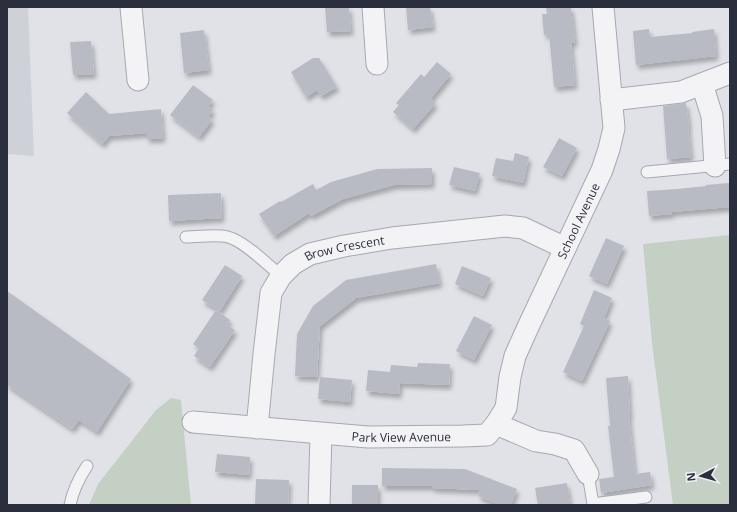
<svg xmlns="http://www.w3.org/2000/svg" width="737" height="512" font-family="'Open Sans',sans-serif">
<defs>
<filter id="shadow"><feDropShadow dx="2.5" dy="4.5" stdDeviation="2" flood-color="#0004"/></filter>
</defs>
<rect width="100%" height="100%" fill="#e0e2e7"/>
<path fill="#cfd1d9" d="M7,7h21l6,149 -27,-2z"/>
<path fill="#c4d0c3" d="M730,235v270h-57l-21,-162 -9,-99z
M171,398l10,2 10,105h-102l9,-21 58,-74z"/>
<path fill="#b8bbc4" filter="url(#shadow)" d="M325,7h24l2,24 -24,1z
M406,7h24l3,20 -25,3z
M546,7h25l4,35 -4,1 4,42 -21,2 -5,-53 -5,1 -2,-21h5z
M649,29l1,8 42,-4v-1l22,-3 2,27 -80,9 -3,-34z
M204,30l5,40 -25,3 -4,-40z
M91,41l3,33 -21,1 -3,-33z
M313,58h6l18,29 -16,9 -4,-6 -11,7 -15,-25z
M437,62l14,12 -20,24 4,6 -22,25 -20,-17 6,-7 -3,-2 25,-29 3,3z
M193,85l20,15 -5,6 5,4 -5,6 4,4 -13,17 -29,-22z
M86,92l23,22 52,-5 2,29 -16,1v-6l-38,3 -7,8 -35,-31z
M686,103l3,23 -1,1 3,30 -24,2 -4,-53z
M559,138l18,10 -15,28 -19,-9z
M515,153l14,4 -6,26 -31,-7 4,-18 17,3z
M454,167l26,6 -5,18 -26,-6z
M432,168v16l-38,1 -51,14 -32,17 -2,-3 -35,23 -15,-22 21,-13 1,1 32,-18 3,6 15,-8 46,-13z
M729,183l1,24 -59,5 1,2 -23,2 -2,-25 30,-2 29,-3v-1z
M221,193l1,25 -53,3 -1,-26z
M606,238l18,8 -17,38 -18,-8z
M436,264l4,19 -84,15 -36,28 -3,51 -22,-1 2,-42 16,-28 33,-26z
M225,265l17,11 -22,35 -18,-11z
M462,266l29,12 -8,18 -28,-12z
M594,290l18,8 -8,20 6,3 -28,60 -19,-9 21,-46 -4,-2z
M7,291l124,88 -34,53 -18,-12 -7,9 -65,-44z
M216,310l14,10 -3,5 8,5 -25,37 -16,-11 5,-8 -6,-4z
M474,316l18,9 -18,35 -18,-9z
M418,363l32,1 -1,21 -49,-2 -1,11 -33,-3 2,-21 22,2 1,-7 26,2z
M628,376l2,41h-1l6,57 15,-2 2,13 -51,8 -2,-14 15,-2 -6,-51h2l-4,-48z
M320,377l32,3 -2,22 -32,-3z
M217,454l33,3 -1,18 -34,-3z
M382,468l83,1 52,20 -6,16h-11l-22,-9 2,-6 -48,-2v-2h-50z
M256,479l33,1 -1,25h-33z
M567,483l3,22h-32l-3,-17z
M352,485h26v20h-26z"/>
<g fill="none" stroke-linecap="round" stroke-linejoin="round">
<g stroke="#a6a8b1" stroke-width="13">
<path id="service" d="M647,172l83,-8
M186,237c14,0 29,-3 42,0 16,4 40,28 53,39
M588,474l5,30 53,-7
M70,505c3,-15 9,-27 17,-39"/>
</g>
<g stroke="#a6a8b1" stroke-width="23">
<g id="minor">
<path d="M131,7l7,73"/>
<path d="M373,7l4,57"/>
<path d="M702,84l10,32 3,50"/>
<path d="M611,100l70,-8 49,-19"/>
<path id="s1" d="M193,422l175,15 95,-1 24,-1 9,-11 40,17 19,3 19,6 14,24"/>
<path id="s2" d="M496,424l10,-16 4,-31 5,-21 13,-29 74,-157 7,-21 5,-21 -11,-121"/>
<path id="s3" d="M257,428l7,-74 7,-61 10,-17 12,-12 17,-10 34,-8 48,-8 113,-12 18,2 42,20"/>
<path d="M319,505l2,-71"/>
</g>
</g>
<use href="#service" stroke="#f3f3f6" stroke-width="11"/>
<use href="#minor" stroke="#f3f3f6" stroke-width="21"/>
</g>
<g text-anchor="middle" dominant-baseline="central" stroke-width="3" stroke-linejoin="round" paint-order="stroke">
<g font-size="12" fill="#2b2e3d" stroke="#f0f1f5">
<text stroke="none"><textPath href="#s2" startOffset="221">School Avenue</textPath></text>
<text stroke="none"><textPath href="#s3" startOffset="227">Brow Crescent</textPath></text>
<text stroke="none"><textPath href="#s1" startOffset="209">Park View Avenue</textPath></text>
</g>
</g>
<rect width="737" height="512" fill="none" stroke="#2b2e3d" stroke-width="16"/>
<g transform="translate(701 476) rotate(264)" stroke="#f0f1f5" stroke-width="3" paint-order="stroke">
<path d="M0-3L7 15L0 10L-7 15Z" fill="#2b2e3d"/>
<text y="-6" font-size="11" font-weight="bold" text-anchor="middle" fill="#2b2e3d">N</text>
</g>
</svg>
